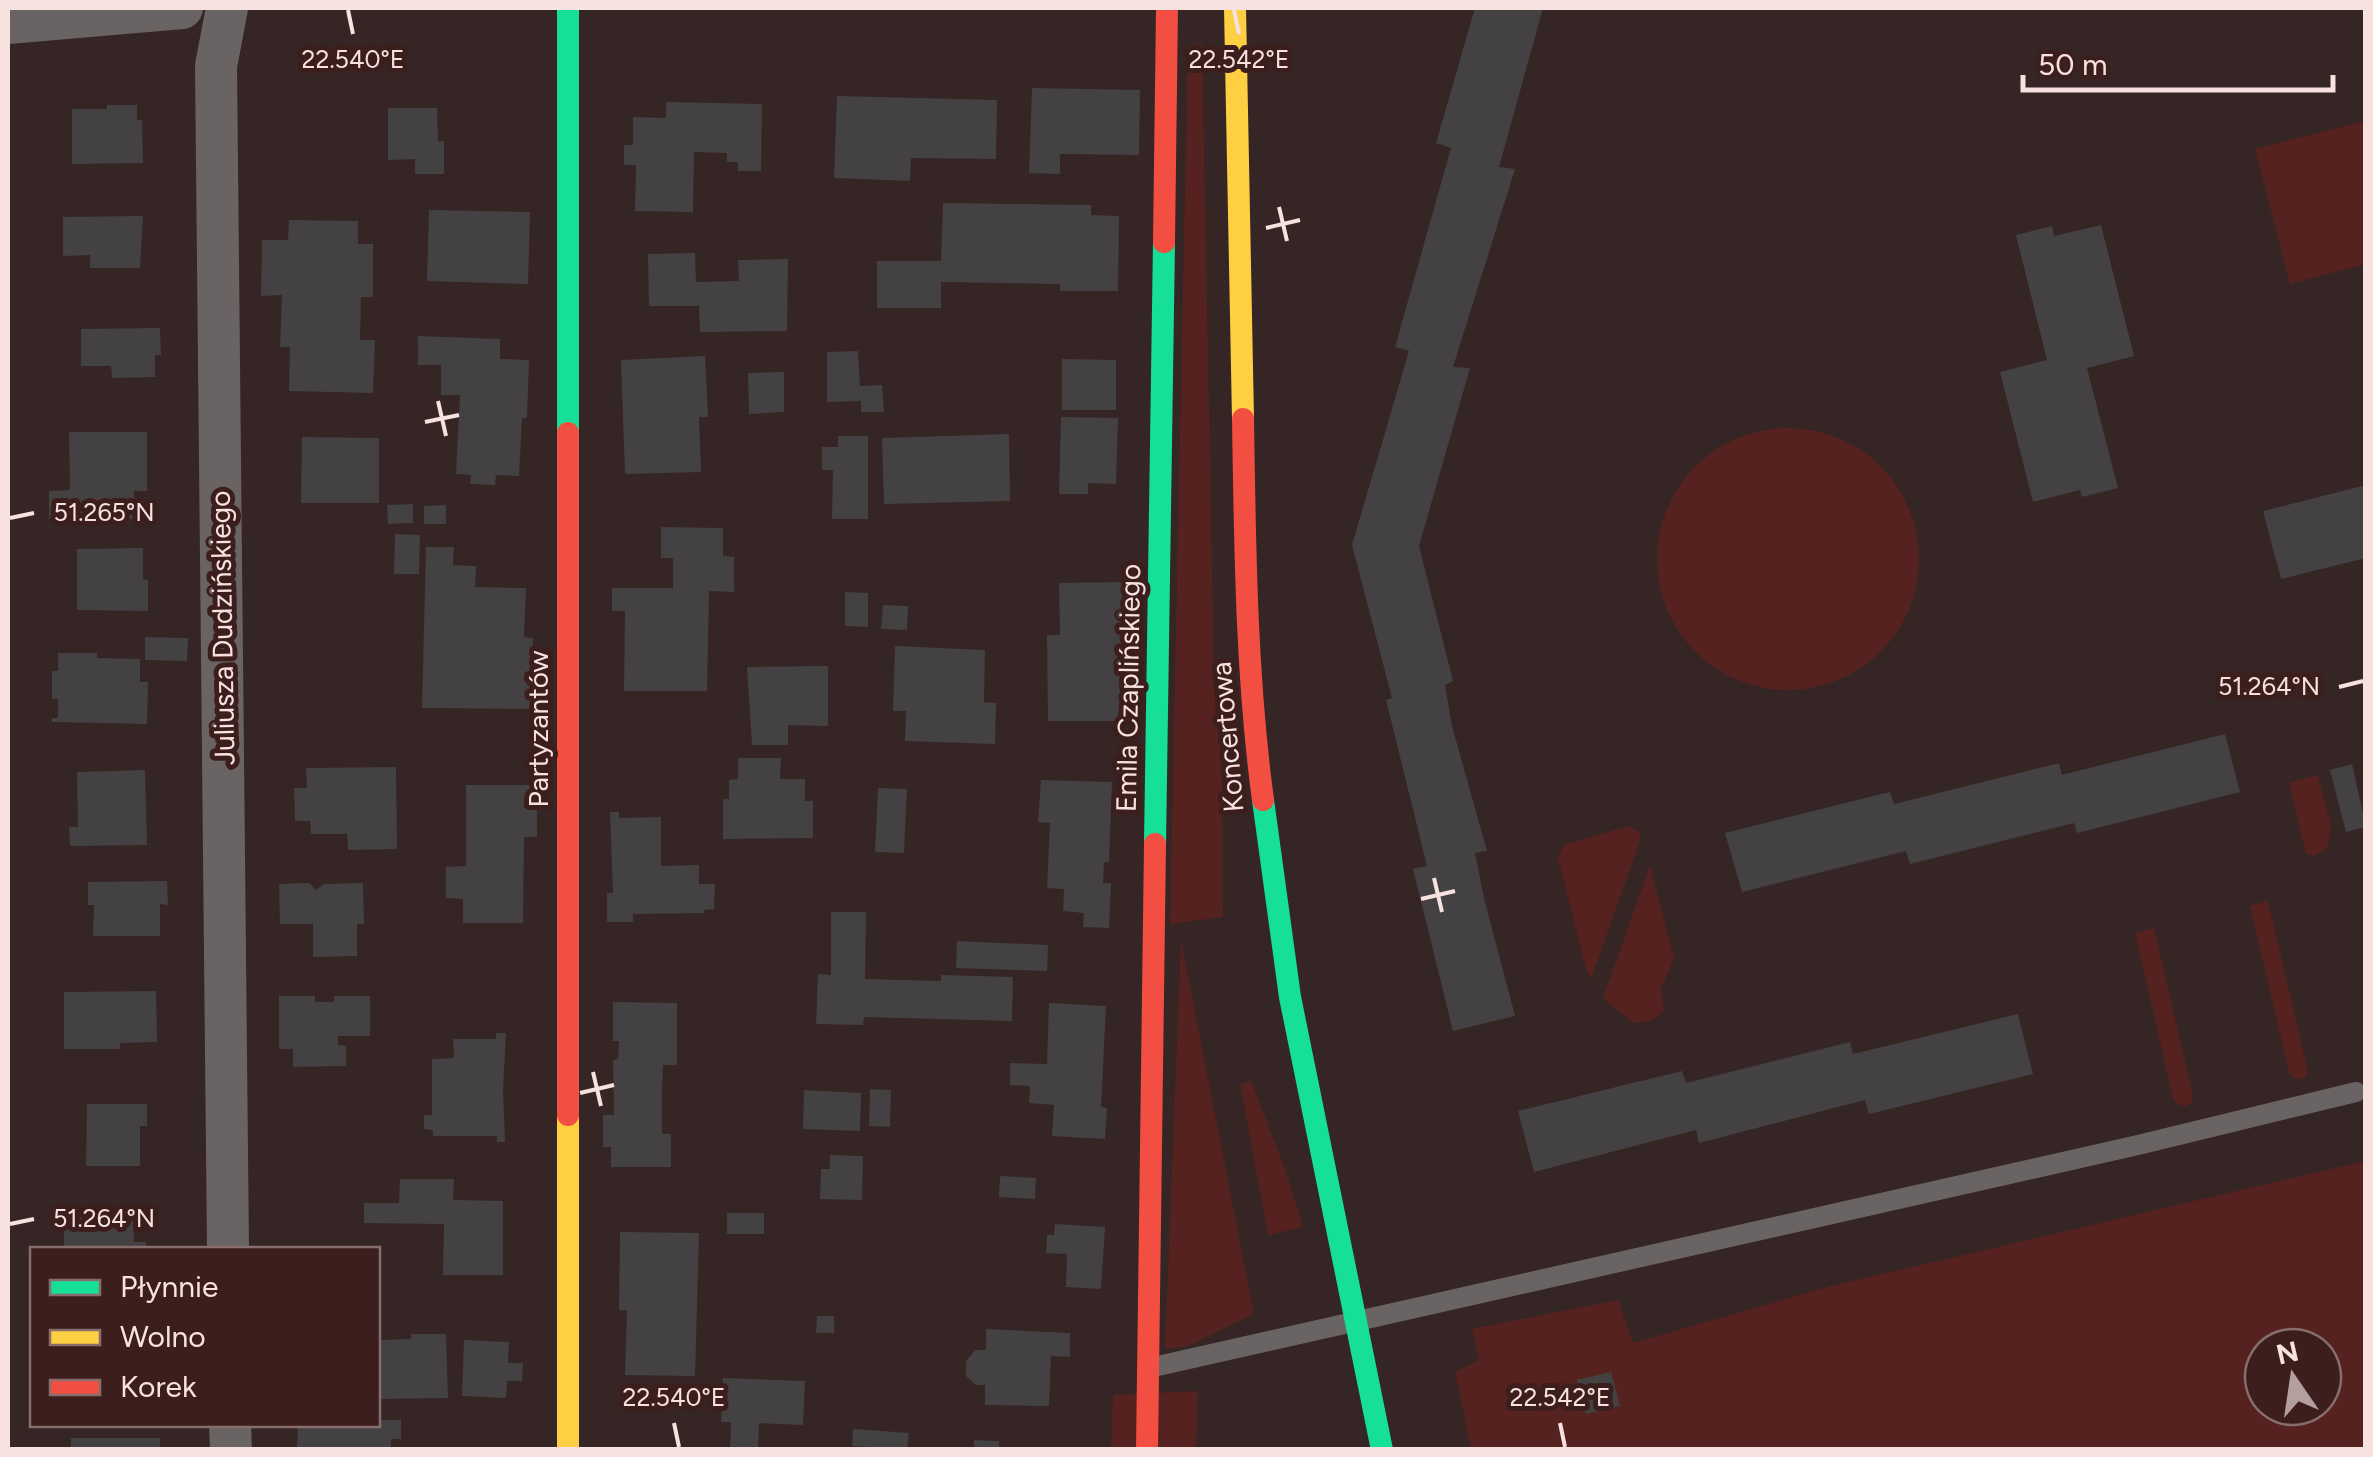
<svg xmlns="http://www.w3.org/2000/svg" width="2373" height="1457" font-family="Figtree,sans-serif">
<rect width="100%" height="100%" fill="#352524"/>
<path fill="#562220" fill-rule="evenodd" d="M1202,44l12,630 8,101 1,142 -53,7 18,-879z
M2365,121v143l-75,20 -35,-135z
M1657 559a131 131 0 1 1 262 0a131 131 0 1 1-262 0Z
M2318,775l13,50 -4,24 -13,7 -8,-2 -17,-71z
M1629,826l11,6v9l-49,138 -6,-13 -27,-108 5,-13z
M1650,866l24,92 -13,31 3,22 -14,10 -17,2 -29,-24v-4z
M2268,901l39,166v8l-6,4 -8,-1 -4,-6 -39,-166z
M2154,928l39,167 -1,7 -6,4 -7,-1 -6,-6 -38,-166z
M1181,940l73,374 -66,32 -23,3z
M1251,1081l35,90 17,56 -35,8 -28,-151z
M2365,1161v288h-894l-16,-77 24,-12 -7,-31 146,-29 15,43 198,-57zM2263,1347h60v60h-60z
M1198,1391l-2,58 -85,1 2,-55z"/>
<path fill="#444143" d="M1475,8h68l-44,159 16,2 -62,198 17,1 -51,178 34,135 -8,4 7,41 35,125 -12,2 9,45 31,118 -62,15 -40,-162 14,-3 -41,-166 6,-2 -40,-153 57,-194 -14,-4 56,-199 -15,-5z
M1032,88l108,2 -1,65 -79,-1v20l-31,-1z
M837,96l160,4 -1,59 -85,-1 -1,23 -76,-3z
M666,102l96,2 -1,67h-23v-9h-11v-9l-33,-1 -1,60 -58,-1 1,-46h-12v-20h9v-28l33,1z
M107,105h30v15h5l1,43 -71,1v-55h35z
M388,108h49l1,33h6v33h-29v-15l-27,1z
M943,203l148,2v10l28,1 -1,75h-58v-7l-119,-2v26h-64v-47h64z
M429,210l101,2 -2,72 -101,-3z
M143,216l-3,52h-50v-13l-27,1v-39z
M289,220l69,1v23h15v53h-12l-1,43h15l-2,53 -84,-2 1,-44h-10l2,-52 -21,1 1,-56h26z
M2101,225l33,131 -47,12 31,120 -36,9 -2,-7 -47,12 -33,-130 47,-12 -31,-125 36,-9 2,10z
M695,253l1,29 43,-1 -1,-21 50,-1 -1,72 -87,1 -1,-26h-50l-1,-52z
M160,328l1,27h-6v22l-43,1 -1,-12h-30v-37z
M418,336l82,3v20l29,1 -2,58h-5l-3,58 -23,-1 -1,10 -25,-1 1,-9 -15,-1 4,-79h-19v-30h-23z
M858,351l2,35 22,-1 2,27h-23v-11l-34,1v-50z
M705,356l3,61h-9l2,55 -76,2 -4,-114z
M1062,359l54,1v50h-54z
M784,372v40l-35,2 -1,-41z
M1061,417l57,1 -2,66 -28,-1v11h-29z
M69,432h78v59h-13v7h7v21h-92v-28l21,-1z
M1009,434l1,67 -126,3 -2,-66z
M838,436h30v83h-36l1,-49h-11v-23h16z
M302,437l77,1v65h-78z
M2366,485v73l-85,21 -18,-68z
M413,504v19l-25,1 -1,-19z
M446,505v19h-22v-18z
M661,527l62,1v28l11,1v35l-25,-1 -2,100h-83l1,-80h-13v-23h61v-30h-12z
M395,534l25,1 -1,39h-25z
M426,547h28l-1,18 23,1 -1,21 51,1 -2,49 9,1 -1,71 -110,-1z
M143,548v31l5,1v31l-71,-1v-61z
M1124,582l1,139h-77l-1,-86h13l-1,-52z
M845,592l23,1v34l-23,-1z
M883,605l25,1 -1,24 -26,-1z
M145,637l43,1 -1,23 -42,-1z
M895,646l90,4 -1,52 12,1 -1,41 -90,-3 1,-30h-13z
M58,653h39v5l43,1v23h8l-1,42 -95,-2v-4h6v-19h-6v-28h6z
M828,666v60l-40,-1v20h-36l-5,-78z
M2225,734l15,58 -163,41 -3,-10 -164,41 -4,-13 -164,41 -17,-59 165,-41 4,12 165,-41 3,12z
M738,758h43l-1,21h25v22h8v37l-90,1v-40h6v-19l9,-1z
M2352,764l14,63 -20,5 -16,-62z
M396,767l1,82 -49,1 -1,-16h-36l-1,-13h-15l-1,-33h13l-1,-20z
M145,770l2,75 -77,1 -1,-19h9l-1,-55z
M1041,780l71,2 -3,80h-5l-1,21h8l-2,45 -26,-1 1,-14 -21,-2 1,-22 -17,-1 3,-65 -12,-1z
M466,785h71v52h-13l-1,86h-60v-24l-17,-1v-31l20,-1z
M878,788l29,1 -3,64 -29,-1z
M610,812h9v6l42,-1v49l38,-1v19h16l-1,25 -10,1v3l-71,1v8h-26v-29h6z
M167,881l1,24 -8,-1v32h-67l1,-31h-6v-23z
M309,883l7,7 8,-6 39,-1 1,41h-7v32l-44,1v-33h-33l-1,-40z
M831,912h35l-1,67 76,2v-6l72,2 -1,44 -148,-4 -1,8 -47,-1 2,-50 13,1z
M957,941l91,4 -1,26 -91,-3z
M156,991l1,51 -37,1v6h-56v-57z
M279,996h36v6h19v-6h36v40h-32v9l8,1v20l-53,1v-18h-14z
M613,1002l64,1v62h-14l-1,24v45h9v33h-60v-20h-8v-32h11l-1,-55 5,-1 1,-18h-6z
M1049,1003l57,3 -5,101 6,1 -2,31 -53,-3 2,-31 -25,-2 1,-17 -20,-1v-22l37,1z
M2018,1014l15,60 -164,40 -4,-14 -166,43 -3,-13 -162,42 -16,-61 164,-40 4,12 164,-41 3,12z
M496,1033h10l-3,56 2,53h-8v-6h-64v-6l-9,-1v-14h8v-56l22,-1 -1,-19h43z
M870,1089l21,1 -1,37 -21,-1z
M804,1090l57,3 -1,38 -57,-2z
M87,1104h60v22h-7v40h-54z
M830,1155l33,1 -1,44 -42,-1 1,-30h9z
M1000,1176l36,2 -1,21 -36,-2z
M400,1179h54l-1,21 50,1v74h-60l1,-51 -80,-1v-20h35z
M108,1207v12h25l1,23h12v8h-82v-35l26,1v-8z
M727,1213h37v21h-37z
M1055,1224l50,3 -4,62 -35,-2 1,-33 -21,-1 1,-18h7z
M620,1232l79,1 -4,143 -70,-1 2,-65h-8z
M817,1316h17v17h-18z
M986,1329l84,4v24l-19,-1 -2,50 -64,-1v-20h-9l-10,-9v-15l9,-11h11z
M411,1334h35l2,64 -70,1v-59l33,-1z
M464,1340l45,2 -1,21h15l-1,18h-15l-1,17 -44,-2z
M1611,1372l9,34 -34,8 -9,-34z
M723,1378l82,3 -2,44 -44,-2 -1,27h-28l1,-28h-10z
M378,1420h23v19h-10v11h-94l1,-26h80z
M853,1429l56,4 -2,16 -55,-3z
M71,1438h89v12h-89z
M974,1440l25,1v9h-25z"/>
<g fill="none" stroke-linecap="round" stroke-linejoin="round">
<path stroke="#6a6363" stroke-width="20" d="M1149,1368l989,-223 218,-53"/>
<path stroke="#6a6363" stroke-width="42" d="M227,8l-11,58 12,1184
M8,23l174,-15
M230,1424l1,26"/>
<path stroke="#16e098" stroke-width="22" d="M568,8v425
M1263,800l27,197 92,453
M1155,844l9,-602"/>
<path stroke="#ffcf43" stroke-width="22" d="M1235,8l8,411
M568,1115v335"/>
<path stroke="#f24e42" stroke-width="22" d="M1164,242l3,-234
M1243,419c2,127 3,255 20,381
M568,433v682
M1147,1450l8,-606"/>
</g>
<path fill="none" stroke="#f7e2e0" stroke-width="4" d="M348,10l5,24M1234,10l5,24M1279,207l8,34M1266,228l34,-8M438,401l8,35M425,422l34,-7M10,518l24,-5M2339,687l24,-6M1434,878l8,34M1421,899l34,-8M593,1072l8,34M580,1093l34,-8M10,1224l24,-5M674,1423l5,24M1560,1423l5,24"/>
<g text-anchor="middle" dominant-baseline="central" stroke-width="10" stroke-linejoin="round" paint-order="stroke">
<g font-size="28" fill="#f7e2e0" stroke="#3c1f1d">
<text transform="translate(222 628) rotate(-91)">Juliusza Dudzińskiego</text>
<text transform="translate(1128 688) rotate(-89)">Emila Czaplińskiego</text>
<text transform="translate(538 729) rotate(-90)">Partyzantów</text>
<text transform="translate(1227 737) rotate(-95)">Koncertowa</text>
</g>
</g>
<g font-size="25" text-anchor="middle" fill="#f7e2e0" stroke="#3c1f1d" stroke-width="10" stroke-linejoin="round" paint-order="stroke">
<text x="353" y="68">22.540°E</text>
<text x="1239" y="68">22.542°E</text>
<text x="104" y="521">51.265°N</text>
<text x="2269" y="695">51.264°N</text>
<text x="104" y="1227">51.264°N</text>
<text x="674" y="1406">22.540°E</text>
<text x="1560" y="1406">22.542°E</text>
</g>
<rect width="2373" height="1457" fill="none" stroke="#f7e2e0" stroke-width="20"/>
<rect x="30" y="1247" width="350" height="180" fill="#3c1f1d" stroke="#876d6b" stroke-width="2.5"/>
<rect x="50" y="1280" width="50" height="15" fill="#16e098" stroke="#876d6b" stroke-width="2.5"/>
<text x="120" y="1297" font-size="30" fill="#f7e2e0">Płynnie</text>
<rect x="50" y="1330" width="50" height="15" fill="#ffcf43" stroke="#876d6b" stroke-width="2.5"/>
<text x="120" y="1347" font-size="30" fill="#f7e2e0">Wolno</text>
<rect x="50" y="1380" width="50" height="15" fill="#f24e42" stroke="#876d6b" stroke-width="2.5"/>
<text x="120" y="1397" font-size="30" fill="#f7e2e0">Korek</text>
<g transform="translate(2293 1377) rotate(347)"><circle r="48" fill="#3c1f1d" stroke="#876d6b" stroke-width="2.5"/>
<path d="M0-8L18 38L0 25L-18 38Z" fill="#b3a09e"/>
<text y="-15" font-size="28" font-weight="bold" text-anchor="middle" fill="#f7e2e0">N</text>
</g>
<path d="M2023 75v15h310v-15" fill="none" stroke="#f7e2e0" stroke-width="5"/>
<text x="2038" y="75" font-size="30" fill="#f7e2e0" stroke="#3c1f1d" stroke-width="8" paint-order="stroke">50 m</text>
</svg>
